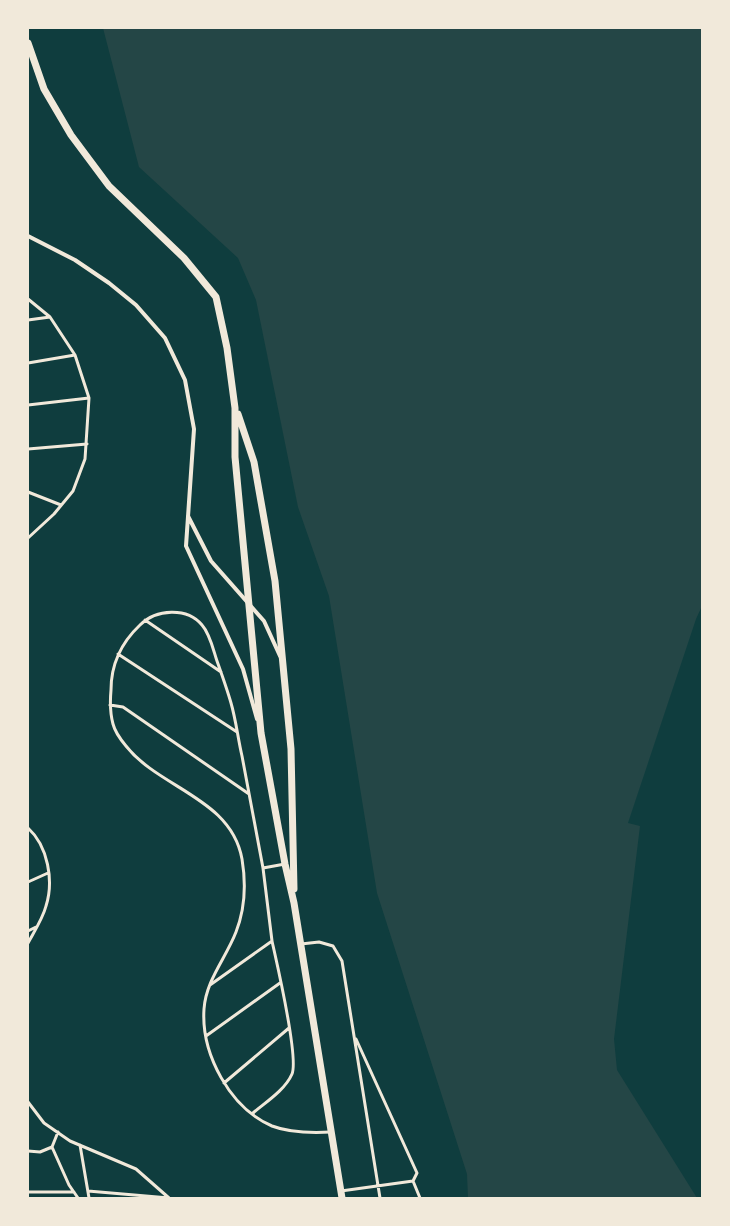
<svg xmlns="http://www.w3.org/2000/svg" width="730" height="1226" font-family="Karla,sans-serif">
<rect width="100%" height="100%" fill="#0f3d3e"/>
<path fill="#244646" d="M103,28h599v578l-6,13 -68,204 12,3 -26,213 3,31 80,128h-229l-1,-24 -90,-281 -48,-297 -31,-89 -42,-207 -18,-42 -99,-91z"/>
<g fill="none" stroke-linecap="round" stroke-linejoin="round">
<path stroke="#f1e9da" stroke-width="3" d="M28,299l22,18 25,38 14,43 -4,61 -12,32 -19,23 -26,24
M28,320l22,-3
M28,363l47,-8
M28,405l61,-7
M28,449l59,-5
M28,492l33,13
M145,620l76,52
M118,654l119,78
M110,705l13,2 126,87
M28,828c20,18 26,53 18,78 -3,12 -12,26 -18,37
M285,864l-22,4c-7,-37 -14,-75 -21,-112 -4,-17 -6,-36 -11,-53 -4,-14 -9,-28 -14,-42 -4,-12 -7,-27 -15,-36 -15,-18 -46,-16 -62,0 -18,17 -29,39 -29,65 -1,11 -1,23 2,34 2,8 8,16 13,22 34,43 105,52 116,113 4,24 3,50 -6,73 -10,26 -30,48 -32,77 -3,45 26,99 68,117 18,7 40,7 59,6
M28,882l20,-9
M28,931l8,-4
M301,944l18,-2 14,4 9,15 38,237
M210,985l62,-44 -9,-73
M206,1036l74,-53
M224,1083l65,-55
M28,1102l16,21 26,18 66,28 33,29
M253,1113c13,-11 32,-23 39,-39 7,-17 -15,-110 -20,-133
M80,1145l9,53
M52,1147l17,38 9,13
M28,1151l12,1 12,-5 6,-15
M413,1181l7,17
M88,1191l81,7
M341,1191l72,-10 4,-8 -61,-134
M28,1192h46"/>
<path stroke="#f1e9da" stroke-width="4" d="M28,236l47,24 34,23 27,22 29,33 20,42 9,49 -8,117 57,123 14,50
M188,516l23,45 53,60 16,35"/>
<path stroke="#f1e9da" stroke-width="7" d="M28,43l16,46 27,46 38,51 75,72 32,39 11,51 8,60v49l26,276 24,131 9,39 48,295
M238,414l16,48 21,119 16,168 3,140"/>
</g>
<rect width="730" height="1226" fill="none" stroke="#f1e9da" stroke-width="58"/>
</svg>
